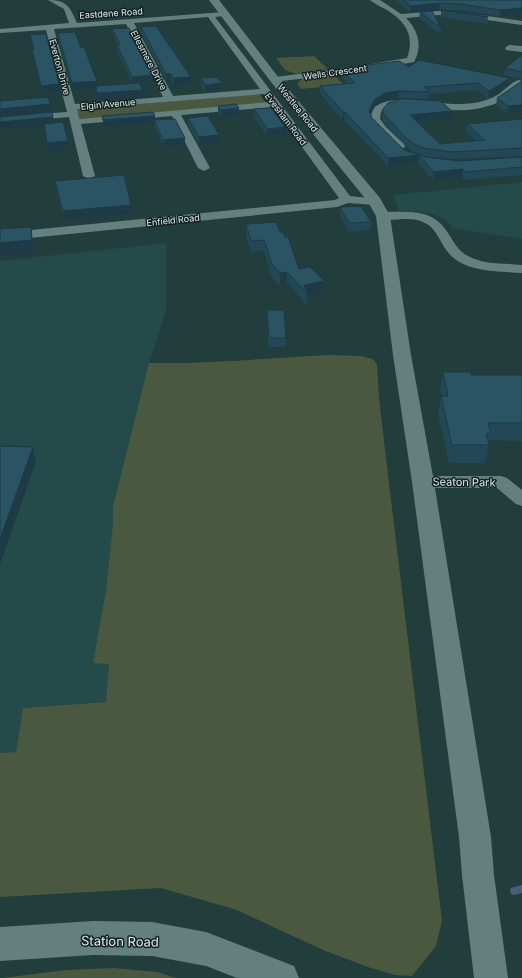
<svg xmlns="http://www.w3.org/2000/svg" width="522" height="978" font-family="Inter,sans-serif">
<rect width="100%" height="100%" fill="#213d3c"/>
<path fill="#254a4a" d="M522,182v57l-70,-11 -5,-7 -9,-5 -15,-4 -24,-1 -6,-16z
M166,243v68l-17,52 -43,339 -83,6 -7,44 -16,1v-492z"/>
<path fill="#4a5840" d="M314,56l14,13 -32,5 -11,-4 -9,-12z
M334,75l10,10 -43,4 -4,-6 6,-5z
M259,94l7,9 -188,16 -3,-10z
M328,355l33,1 12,3 4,5 2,34 9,77 54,446 -6,25 -24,30 -17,-1 -27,-8 -45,-17 -86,-40 -76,-22 -161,9v-144l16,-1 7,-44 83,-6 3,-38 -16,-1 13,-72 7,-66v-18l36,-144c60,1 119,-5 179,-8z
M114,968l43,4 19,6h-174l64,-8z"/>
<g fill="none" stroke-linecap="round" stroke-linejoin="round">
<path fill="#4a5e7b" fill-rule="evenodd" d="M522,885v8l-8,2 -3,-1 -1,-3 1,-3z"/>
<path fill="#63807f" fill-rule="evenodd" d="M48,0c19,0 22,7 29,23l147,-11v4l-9,1 135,179 29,3 2,2 -2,2 -4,2 -27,-2 -11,4 -337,34v-8l335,-33 4,-2 -66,-91 -92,8 29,53 -6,3 -6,-3 -26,-52 -91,8 14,52 -6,3 -6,-3 -14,-59 -69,6v-6l67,-5 -21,-82 -46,3v-4l69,-6 -5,-14zM208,17l52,72 -87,7 -39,-73zM126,24l37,73 -88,7 -21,-75zM264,94l5,8 -190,17 -2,-10z
M370,0h10l21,14 38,-3 21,1 62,9v4l-62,-9 -21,-1 -33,3c12,12 17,28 8,44l-60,11 -82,9 -2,-2 2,-2 3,-1 79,-10 53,-9c8,-22 -1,-36 -20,-48 -6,-3 -12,-6 -17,-10z
M509,45l13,1v6l-16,-2 -1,-2z
M519,80l3,1v4c-11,8 -20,18 -34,21 -12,4 -25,5 -37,4 -20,-1 -54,-10 -70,2l-1,7 6,8 18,17 1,2 -1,2h-8l-17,-16 -9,-13 1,-8c15,-20 62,-7 83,-7 16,0 31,-1 45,-10 6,-4 12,-12 20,-14z
M383,212c26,0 50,-4 65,21 6,9 10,18 20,23 16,9 37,7 54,9v8c-24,-2 -59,0 -75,-22 -7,-9 -11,-23 -22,-28 -15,-8 -31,-1 -46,-4l-2,-3 2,-3z
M423,476h78l6,2 15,12v16l-6,-2 -19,-16h-74l-6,-2 -3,-4 3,-4z"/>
<path fill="#63807f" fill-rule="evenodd" d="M209,0h10l60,78 101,120 10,18 21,139 23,127 57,355 3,38 14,103h-34l-12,-103 -3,-38 -47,-355 -19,-127 -17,-139 -8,-14 -97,-120z
M93,921l59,1 54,10 88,34 5,12h-62l-31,-12 -54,-10 -59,-1 -93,6v-34z"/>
</g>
<path fill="#244756" d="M395,0h127l-23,16 -39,-6h-21l-29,2z
M441,10l47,5 -1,9 -46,-7z
M420,12l21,16v7l-22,-17z
M141,27l50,57 -17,1 -3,-4h-4l-26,-48z
M112,29l41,46 1,7 -14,2 3,6v7l-45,4 -2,-13 -23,2 -15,-51v-6l23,15 16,33 1,5 34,-3 -15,-32v-7l-4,-9z
M30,35l30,56 -18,2 -7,-29 -3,-15h1z
M522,55v25l-18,-5 1,-7z
M361,66l48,1 101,11 -2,7 -20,14 -11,-9 -48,4v5l-31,-1 -13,3 -10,5 -4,8 1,4 32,32 22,7 34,4 62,-4v18l-57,5 -3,-3 -29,3 -15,-17 -30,3 -44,-46h-2l-22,-27v-7l28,-2 -5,-6v-7l17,-1z
M201,78l21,5v8l-17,1 -4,-6z
M522,81v31l-15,1 -11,-8 1,-7z
M218,106l21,10 -18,1 -3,-4z
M254,109l31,18v8l-18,1 -13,-19z
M382,110l69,9 -34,3 23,22 36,-3 -10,-9 1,-8 55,-5v37l-72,3 -27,-3 -10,-4 -7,-6 -23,-25 -1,-3z
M102,116h53v4l30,18v8l-21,2 -9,-20v-5l-51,4z
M188,118l31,17v8l-20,2 -11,-20z
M55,181l77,33 -68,6 -8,-31z
M340,207l31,15 -1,8 -21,2 -9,-16z
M246,224l34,8 5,5 14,32 25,12v11l-17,4v9l-20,-22 -7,2 -9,-9 -7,-25 -13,1 -5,-17z
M267,310l19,28v9h-18z
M443,372l28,3h51v66l-32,-1 -5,23h-36l-11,-49 3,-18h1l-2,-7z"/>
<path fill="#1d3a46" d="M440,3l-1,7 -29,2 1,-6z
M522,8v6l-23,2 1,-6z
M166,74h5v7h-4z
M153,75l1,7 -22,2v-7z
M191,77v7l-17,1 -1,-7z
M510,78l-2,7 -20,14 1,-8z
M97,81l1,7 -25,2 -1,-7z
M222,83v8l-17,1v-7z
M59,84l1,7 -18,2 -1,-7z
M143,90v7l-45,4 -1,-8z
M399,91l-1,7 -13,3 -10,5 -6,13v-8l6,-12 11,-6z
M50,104l1,8 -51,5v-8z
M522,105v7l-15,1 1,-7z
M239,108v8l-18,1v-7z
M452,111l-1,8 -42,4 1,-8z
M343,112h2l-1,8h-2z
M155,116v7l-51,4 -1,-7z
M53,117l1,7 -53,5 -1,-7z
M285,127v8l-18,1v-7z
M219,135v8l-20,2v-8z
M185,138v8l-21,2 -1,-8z
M68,141l1,7 -21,3 -1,-8z
M419,155l-1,8 -30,3v-8z
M463,169l-1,8 -29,3 1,-8z
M131,205l1,9 -68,6 -1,-9z
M31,227l3,26 -34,3v-13z
M287,272v11l-7,2v-12z
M324,281v11l-17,4v-3l-3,-8z
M33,447l3,15 -36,102v-25z"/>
<path fill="#2a5364" stroke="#1d3a46" d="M403,0h119v8l-22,2 -39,-6 -21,-1 -29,3z
M441,10l47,5v2z
M432,11l9,17 -21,-16z
M156,26l35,51 -18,1 -2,-4h-5l-25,-47z
M129,28l24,47 -21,2 -15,-32 3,-1 -8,-15z
M75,32l6,16 3,-1 13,34 -25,2 -14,-50z
M46,34l13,50 -18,2 -7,-29 -2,-8h2l-4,-14z
M522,55v17l-17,-4z
M419,60l91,18 -21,13 -11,-8 -54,4 5,5 -30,-1 -13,2 -11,6 -6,12 3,7 32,32 22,7 34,4 62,-4v10l-56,5 -3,-3 -29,3 -15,-17 -31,3 -43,-46h-2l-23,-26 35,-3 -12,-12 22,-1 -4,-4 38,-5 10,6z
M217,77l5,6 -17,2 -4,-7z
M522,81v24l-14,1 -11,-8z
M139,83l4,7 -46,3 -1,-7z
M48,97l2,7 -50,5v-8z
M400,99h11l29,2 12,10 -42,4 30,29 45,-4 -18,-16 55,-5v29l-70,4 -28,-4 -10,-4 -8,-6 -22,-24 -2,-4 6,-7z
M236,104l3,4 -18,2 -3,-4z
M271,108l14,19 -18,2 -13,-20z
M52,112l1,5 -53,5v-5z
M153,112l2,4 -52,4 -1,-4z
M208,116l11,19 -20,2 -11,-19z
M175,119l10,19 -22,2 -9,-20z
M63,122l5,19 -21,2 -3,-19z
M124,175l7,30 -68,6 -8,-30z
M361,206l10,16 -22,1 -9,-16z
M276,222l4,10h3l2,5h3l11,32 11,-2 14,14 -20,4 3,8 -20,-21 -7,1 -8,-9 -8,-24 -13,1 -5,-17z
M31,227l1,13 -32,3v-14z
M267,310h17l2,28h-17z
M443,372h28v3h51v48h-34l3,11h-5l3,11h-37l-11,-49h7z
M0,446l33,1 -33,92z"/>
<g text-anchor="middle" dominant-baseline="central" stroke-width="3" stroke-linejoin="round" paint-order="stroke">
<g font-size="9" fill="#dceceb" stroke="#152121">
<text transform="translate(111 13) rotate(-4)">Eastdene Road</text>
<text transform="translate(149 60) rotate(62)">Ellesmere Drive</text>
<text transform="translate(60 67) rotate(75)">Everton Drive</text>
<text transform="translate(335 72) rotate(-8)">Wells Crescent</text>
<text transform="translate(108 104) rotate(-5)">Elgin Avenue</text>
<text transform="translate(298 108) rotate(51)">Westlea Road</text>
<text transform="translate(286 119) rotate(53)">Evesham Road</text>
<text transform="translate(173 220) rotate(-6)">Enfield Road</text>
</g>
<g font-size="11" fill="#dceceb" stroke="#152121">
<text transform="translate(464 482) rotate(1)">Seaton Park</text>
</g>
<g font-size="13" fill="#dceceb" stroke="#152121">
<text transform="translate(120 941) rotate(1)">Station Road</text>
</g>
</g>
</svg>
